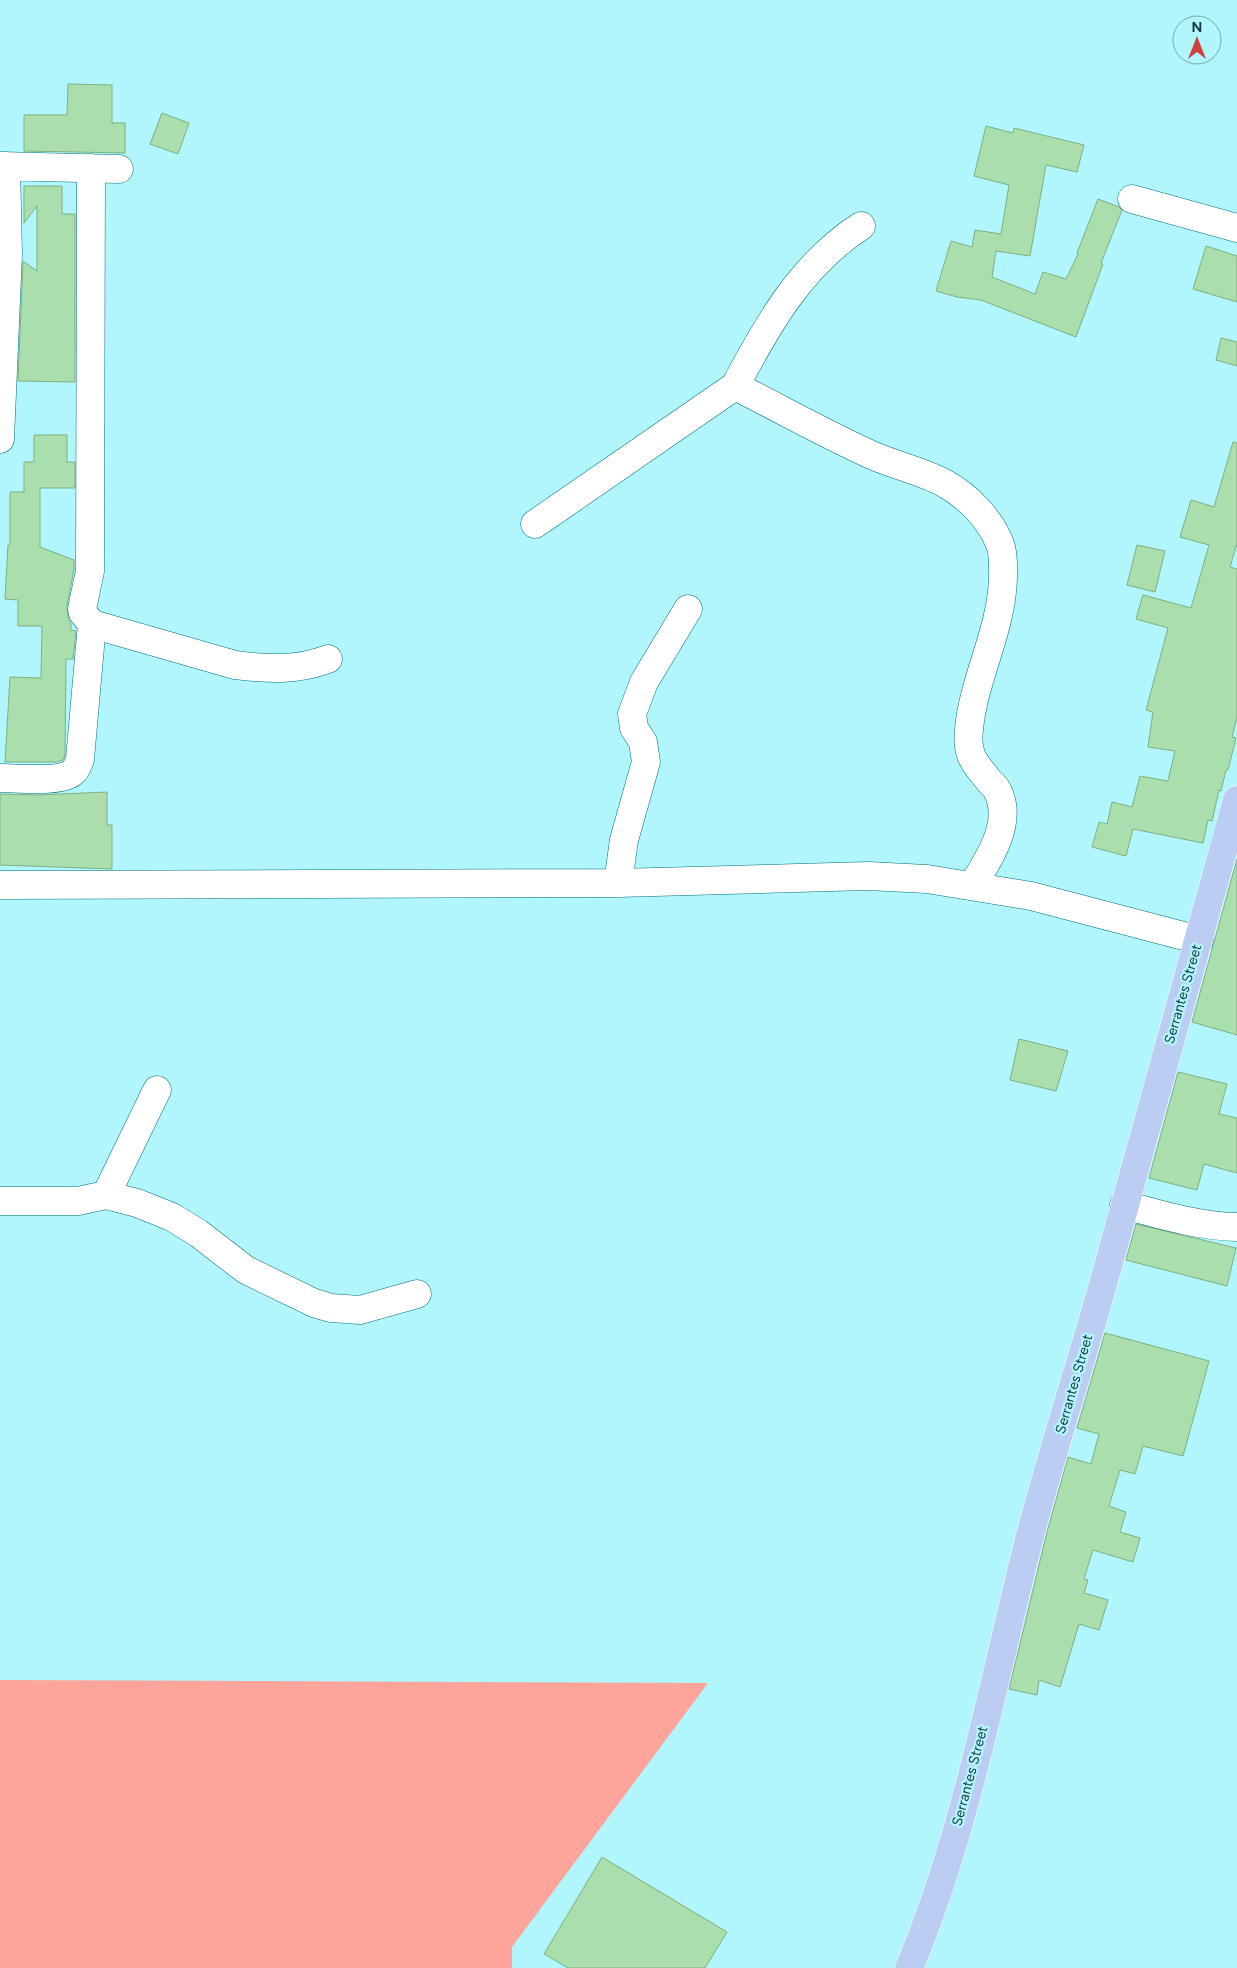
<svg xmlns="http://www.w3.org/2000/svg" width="1237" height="1968" font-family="Figtree,sans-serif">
<rect width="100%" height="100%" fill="#b1f5fd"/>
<path fill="#fea49b" d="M0,1680l708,3 -196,264v21h-512z"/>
<path fill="#abdead" stroke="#7eaf80" d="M68,84l44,1v38h13v30l-101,-2v-36h43z
M162,113l27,10 -11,31 -28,-10z
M986,126l27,7 1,-5 70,17 -7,27 -31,-7 -16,91 -34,-5 -4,26 43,17 8,-22 23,7 12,-25 -1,-1 21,-54 21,8 3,3 -21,53 2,1 -27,73 -95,-37 -24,-3 -21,-6 15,-50 21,6 3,-17 26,4 8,-49 -35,-9z
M24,186h38v28h13v168l-57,-1 5,-120 14,10v-65l-13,17z
M1206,246l31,10v46l-44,-13z
M1221,338l16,4v24l-21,-6z
M34,435h33v27h8v26h-35v59l34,13v9l-7,37 1,11 3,7v6l5,1 -3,28h-7l-1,96 -2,5 -7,2h-51l5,-85 31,1 1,-52h-24v-26l-13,-1 3,-54h2v-53h14v-30h10z
M1233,442l4,1v101l-7,23 7,2v148l-5,20 4,1 -8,32h-2l-5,21 -2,-1 -7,31 -4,-1 -5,23 -70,-14 -7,27 -34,-9 7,-25 8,2 5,-22 20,5 8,-31 28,5 7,-30 -27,-4 5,-35 -7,-2 22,-82 -32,-9 7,-24 48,13 18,-63 -29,-8 11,-37 23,7z
M1137,545l28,6 -10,41 -28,-7z
M107,792v33h5v44l-112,-4v-71l38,1z
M1237,859v176l-45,-13z
M1019,1039l49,12 -12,40 -46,-11z
M1178,1072l49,12 -8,30 18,4v55l-33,-9 -7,26 -48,-12z
M1136,1224l100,24 -9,38 -101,-26z
M1105,1333l104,28 -10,37 -16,58 -40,-10 -8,28 -15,-4 -11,36 17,6 -6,20 20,6 -7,24 -40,-12 -9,29 4,1 -4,13 24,7 -9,30 -20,-6 -19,63 -21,-7 -2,15 -28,-6 38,-157 21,-75 23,7 8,-30 -22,-6z
M602,1857l125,75 -22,36h-137l-24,-14z"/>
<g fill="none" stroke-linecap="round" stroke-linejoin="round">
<g stroke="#006f79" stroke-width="29">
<path id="minor" d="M0,166l119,3
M1132,199l105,29
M861,226c-60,39 -93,98 -126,160 46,23 92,49 139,70 23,10 48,15 70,27 24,13 46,36 56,61 4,10 3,23 3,33 -1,53 -29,100 -34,152 -3,27 5,33 21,53 4,3 7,7 9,12 13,31 -11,66 -26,91
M0,439l8,-185 -2,-88
M535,524l200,-138
M92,624l143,41c33,4 61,6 93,-6
M0,778c17,0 61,5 73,-6 4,-3 5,-8 7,-13l12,-135 -9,-11 -1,-4 8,-38 1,-403
M618,883l6,-43 22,-78 -3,-20 -9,-14 -2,-14 12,-32 44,-73
M0,885l618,-2 250,-7 59,3 104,17 168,44
M106,1195l31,8 35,14 26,16 48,37 68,33 17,5 29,2 57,-16
M0,1201h78l28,-6 51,-105
M1124,1205c37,10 74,21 113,22"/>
</g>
<g stroke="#fff" stroke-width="29">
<path id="major" d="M909,1968c59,-140 85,-293 123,-440 22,-81 47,-160 70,-240 45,-163 90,-325 135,-488"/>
</g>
<use href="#minor" stroke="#fff" stroke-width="28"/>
<use href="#major" stroke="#bccdf4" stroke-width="28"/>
</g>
<g text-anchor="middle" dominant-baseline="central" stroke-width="4.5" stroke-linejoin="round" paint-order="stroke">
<g font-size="14" fill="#153a3e" stroke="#b1f5fd">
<text transform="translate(1183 994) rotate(-74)">Serrantes Street</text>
<text transform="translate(1074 1384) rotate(-74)">Serrantes Street</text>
<text transform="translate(970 1776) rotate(-75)">Serrantes Street</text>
</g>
</g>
<g transform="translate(1197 40)"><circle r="24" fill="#b1f5fd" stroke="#73aab1"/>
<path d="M0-4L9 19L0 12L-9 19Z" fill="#cf403e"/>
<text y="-8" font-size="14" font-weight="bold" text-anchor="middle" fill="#153a3e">N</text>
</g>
</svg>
